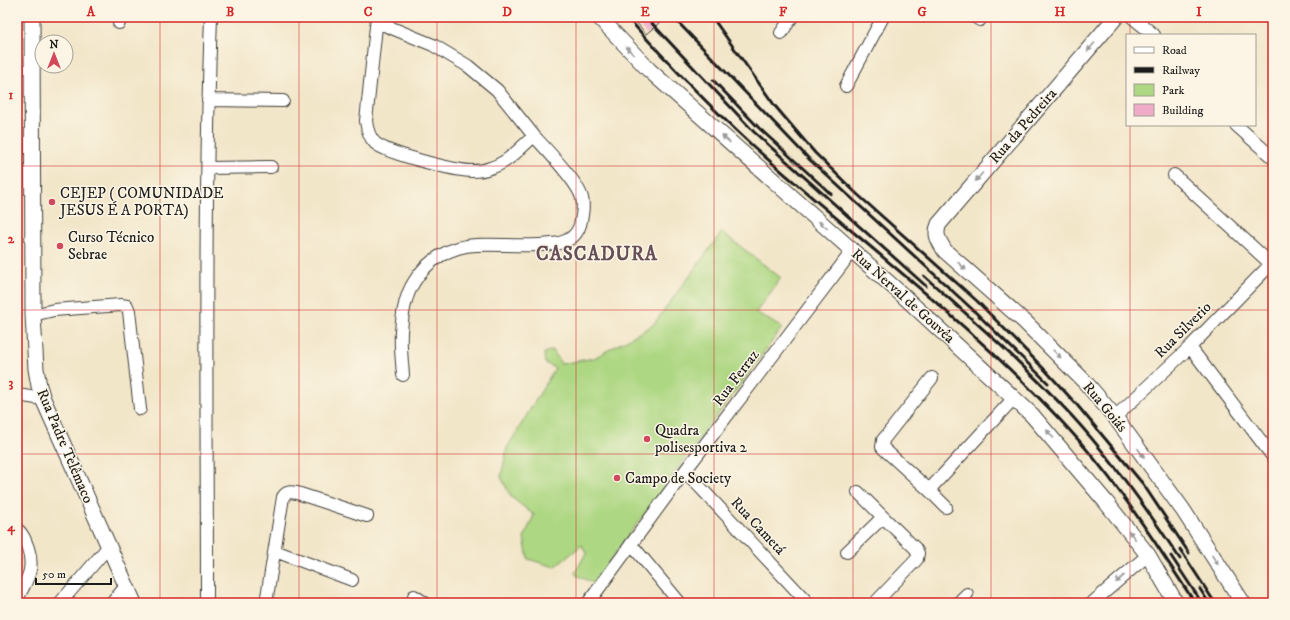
<svg xmlns="http://www.w3.org/2000/svg" width="1290" height="620" font-family="'IM FELL DW Pica',serif">
<rect width="100%" height="100%" fill="#fcf5e5"/>
<filter id="ink" filterUnits="userSpaceOnUse"><feTurbulence type="fractalNoise" baseFrequency=".025" numOctaves="2"/><feDisplacementMap in="SourceGraphic" scale="8" xChannelSelector="R" yChannelSelector="G"/><feConvolveMatrix kernelMatrix="1 2 1 2 8 2 1 2 1" color-interpolation-filters="sRGB"/></filter>
<filter id="wash" filterUnits="userSpaceOnUse"><feTurbulence type="fractalNoise" baseFrequency=".012" numOctaves="4" result="noise"/><feDisplacementMap in="SourceGraphic" scale="16" xChannelSelector="R" yChannelSelector="G"/><feGaussianBlur stdDeviation="0.9" result="paint"/><feColorMatrix in="noise" values="0 0 0 0 0 0 0 0 0 0 0 0 0 0 0 0 0 1.4 0 .05"/><feComposite in="paint" operator="in"/></filter>
<g filter="url(#wash)">
<rect width="100%" height="100%" fill="#f2e6c9"/>
<path fill="#add782" stroke="#647a4f" d="M722,232l59,46 -25,34 26,16 -189,255 -17,-8 -1,-2 11,-20 -4,-8 -27,22 -27,-8 -4,-21 10,-23 -23,-18 -10,-20 6,-29 48,-80 -10,-5 -1,-10 9,-3 8,14 33,-6 59,-33z"/>
<g id="blocks">
<path fill="#efabc8" d="M632,17h34l-20,17z"/>
</g>
</g>
<g filter="url(#ink)">
<use href="#blocks" fill-opacity="0" stroke="#3c3a36" stroke-width="1"/>
<g fill="none" stroke-linecap="round" stroke-linejoin="round">
<g stroke="#3c3a36" stroke-width="14">
<path id="minor" d="M119,17v6
M377,17l-11,104c1,8 3,16 9,22 11,10 80,28 97,28 5,0 13,-1 18,-3 18,-5 30,-20 44,-32 12,13 44,46 48,62 2,8 0,19 -2,27 -4,13 -15,18 -28,19 -23,3 -52,0 -76,1 -25,1 -49,15 -62,37 -9,14 -12,34 -13,50 -1,14 1,29 2,43
M975,17l5,3
M1132,17l22,18
M377,22l56,23 35,21 29,24 37,46
M781,33l11,-16
M846,86l37,-69
M208,100l75,1
M1236,125l37,33
M208,168l63,-1
M1174,175l97,89
M33,315l21,-5 67,-5 6,1 2,5 11,98
M1190,347l83,110
M932,378l-49,62 -1,7 2,2 45,41 17,17
M17,395l26,4
M1115,417l75,-70 83,-85
M685,471l123,132
M929,490l85,-92
M858,492l25,25 32,31 3,5 -1,6 -42,44
M17,529c6,5 8,11 11,19 7,21 -1,32 -11,51
M631,544l49,59
M275,551l77,29
M847,552l36,-35
M414,596l11,7
M60,603l49,-57
M112,603l14,-17
M207,603c0,-195 -3,-391 4,-586
M266,603l17,-106c4,-6 8,-5 14,-4l70,23
M588,603l97,-132 168,-221
M958,603l9,-9
M1092,603l56,-48"/>
</g>
<g stroke="#3c3a36" stroke-width="17">
<path id="major" d="M32,17l1,298 3,54 3,17 4,13 91,204
M599,17l50,53 250,222 133,123 73,86 43,54 28,48
M1116,17l-177,207c-5,11 0,17 6,27l80,71 60,60 30,35 68,93 60,93"/>
</g>
<use href="#minor" stroke="#fff" stroke-width="12"/>
<use href="#major" stroke="#fff" stroke-width="15"/>
<path stroke="#1c1c1c" stroke-width="3" d="M627,17c40,45 82,89 127,130 103,92 215,175 310,277 51,54 90,117 131,179
M646,17l108,115 172,154
M673,17l137,143 162,149 76,74
M712,17l63,89 40,47 42,41 120,107 69,70 31,34 66,79 46,69
M713,80l46,48 72,66
M924,276c50,45 102,90 148,140 40,44 76,94 108,143
M1180,549l35,54
M1171,556l31,47
M1200,589l9,14"/>
</g>
<defs><path id="oneway-solid" d="M-6-.8H1V-3.2L6.5 0L1 3.2V.8H-6Z"/></defs>
<g fill="#999">
<use href="#oneway-solid" transform="translate(1091 47) rotate(131)"/>
<use href="#oneway-solid" transform="translate(630 51) rotate(-133)"/>
<use href="#oneway-solid" transform="translate(726 139) rotate(-138)"/>
<use href="#oneway-solid" transform="translate(979 177) rotate(131)"/>
<use href="#oneway-solid" transform="translate(823 225) rotate(-140)"/>
<use href="#oneway-solid" transform="translate(962 266) rotate(42)"/>
<use href="#oneway-solid" transform="translate(1057 354) rotate(45)"/>
<use href="#oneway-solid" transform="translate(1050 434) rotate(-130)"/>
<use href="#oneway-solid" transform="translate(1141 453) rotate(54)"/>
<use href="#oneway-solid" transform="translate(1132 535) rotate(-128)"/>
<use href="#oneway-solid" transform="translate(1215 560) rotate(57)"/>
<use href="#oneway-solid" transform="translate(1120 579) rotate(139)"/>
</g>
</g>
<path fill="none" stroke="#d62828" stroke-width="1" stroke-opacity="0.55" d="M160,17v586M299,17v586M437,17v586M576,17v586M714,17v586M853,17v586M991,17v586M1130,17v18M1130,125v478M17,166h1256M17,310h1256M17,454h1256"/>
<g fill="#d1495b" stroke="#fcf5e5" stroke-width="1.5">
<circle cx="52" cy="202" r="4"/>
<circle cx="60" cy="246" r="4"/>
<circle cx="647" cy="439" r="4"/>
<circle cx="617" cy="478" r="4"/>
</g>
<g text-anchor="middle" dominant-baseline="central" stroke-width="3" stroke-linejoin="round" paint-order="stroke">
<g font-size="15" fill="#1c1c1c" stroke="#fcf5e5">
<text transform="translate(1023 126) rotate(-49)">Rua da Pedreira</text>
<text transform="translate(903 296) rotate(42)">Rua Nerval de Gouvêa</text>
<text transform="translate(1183 330) rotate(-45)">Rua Silverio</text>
<text transform="translate(736 378) rotate(-53)">Rua Ferraz</text>
<text transform="translate(1105 407) rotate(50)">Rua Goiás</text>
<text transform="translate(65 446) rotate(67)">Rua Padre Telêmaco</text>
<text transform="translate(758 526) rotate(47)">Rua Cametá</text>
</g>
<g font-size="15" fill="#1c1c1c" stroke="#fcf5e5" text-anchor="start">
<text x="60" y="193">CEJEP ( COMUNIDADE<tspan x="60" dy="17">JESUS É A PORTA)</tspan></text>
<text x="68" y="237">Curso Técnico<tspan x="68" dy="17">Sebrae</tspan></text>
<text x="655" y="430">Quadra<tspan x="655" dy="17">polisesportiva 2</tspan></text>
<text x="625" y="478">Campo de Society</text>
</g>
<g font-size="19" font-weight="bold" letter-spacing="1" fill="#664e58" stroke="#fcf5e5">
<text x="597" y="254">CASCADURA</text>
</g>
</g>
<rect width="1290" height="620" fill="none" stroke="#fcf5e5" stroke-width="44"/>
<rect x="1126" y="34" width="130" height="92" fill="#fcf5e5" stroke="#a29e95"/>
<rect x="1134" y="47" width="20" height="6" fill="#ffffff" stroke="#a29e95"/>
<text x="1162" y="54" font-size="12" fill="#1c1c1c">Road</text>
<rect x="1134" y="67" width="20" height="6" fill="#1c1c1c" stroke="#a29e95"/>
<text x="1162" y="74" font-size="12" fill="#1c1c1c">Railway</text>
<rect x="1134" y="84" width="20" height="12" fill="#add782" stroke="#a29e95"/>
<text x="1162" y="94" font-size="12" fill="#1c1c1c">Park</text>
<rect x="1134" y="104" width="20" height="12" fill="#efabc8" stroke="#a29e95"/>
<text x="1162" y="114" font-size="12" fill="#1c1c1c">Building</text>
<g transform="translate(54 54)"><circle r="19" fill="#fcf5e5" stroke="#a29e95"/>
<path d="M0-3L7 15L0 10L-7 15Z" fill="#d1495b"/>
<text y="-6" font-size="11" font-weight="bold" text-anchor="middle" fill="#1c1c1c">N</text>
</g>
<path d="M36 578v6h75v-6" fill="none" stroke="#1c1c1c" stroke-width="2"/>
<text x="42" y="578" font-size="12" fill="#1c1c1c" stroke="#fcf5e5" stroke-width="3" paint-order="stroke">50 m</text>
<rect x="22" y="22" width="1246" height="576" fill="none" stroke="#d62828" stroke-width="1.5"/>
<g font-size="13" text-anchor="middle" font-weight="bold" fill="#d62828">
<text x="91" y="16">A</text>
<text x="230" y="16">B</text>
<text x="368" y="16">C</text>
<text x="507" y="16">D</text>
<text x="645" y="16">E</text>
<text x="783" y="16">F</text>
<text x="922" y="16">G</text>
<text x="1060" y="16">H</text>
<text x="1199" y="16">I</text>
<text x="11" y="99">1</text>
<text x="11" y="243">2</text>
<text x="11" y="387">3</text>
<text x="11" y="531">4</text>
</g>
</svg>
